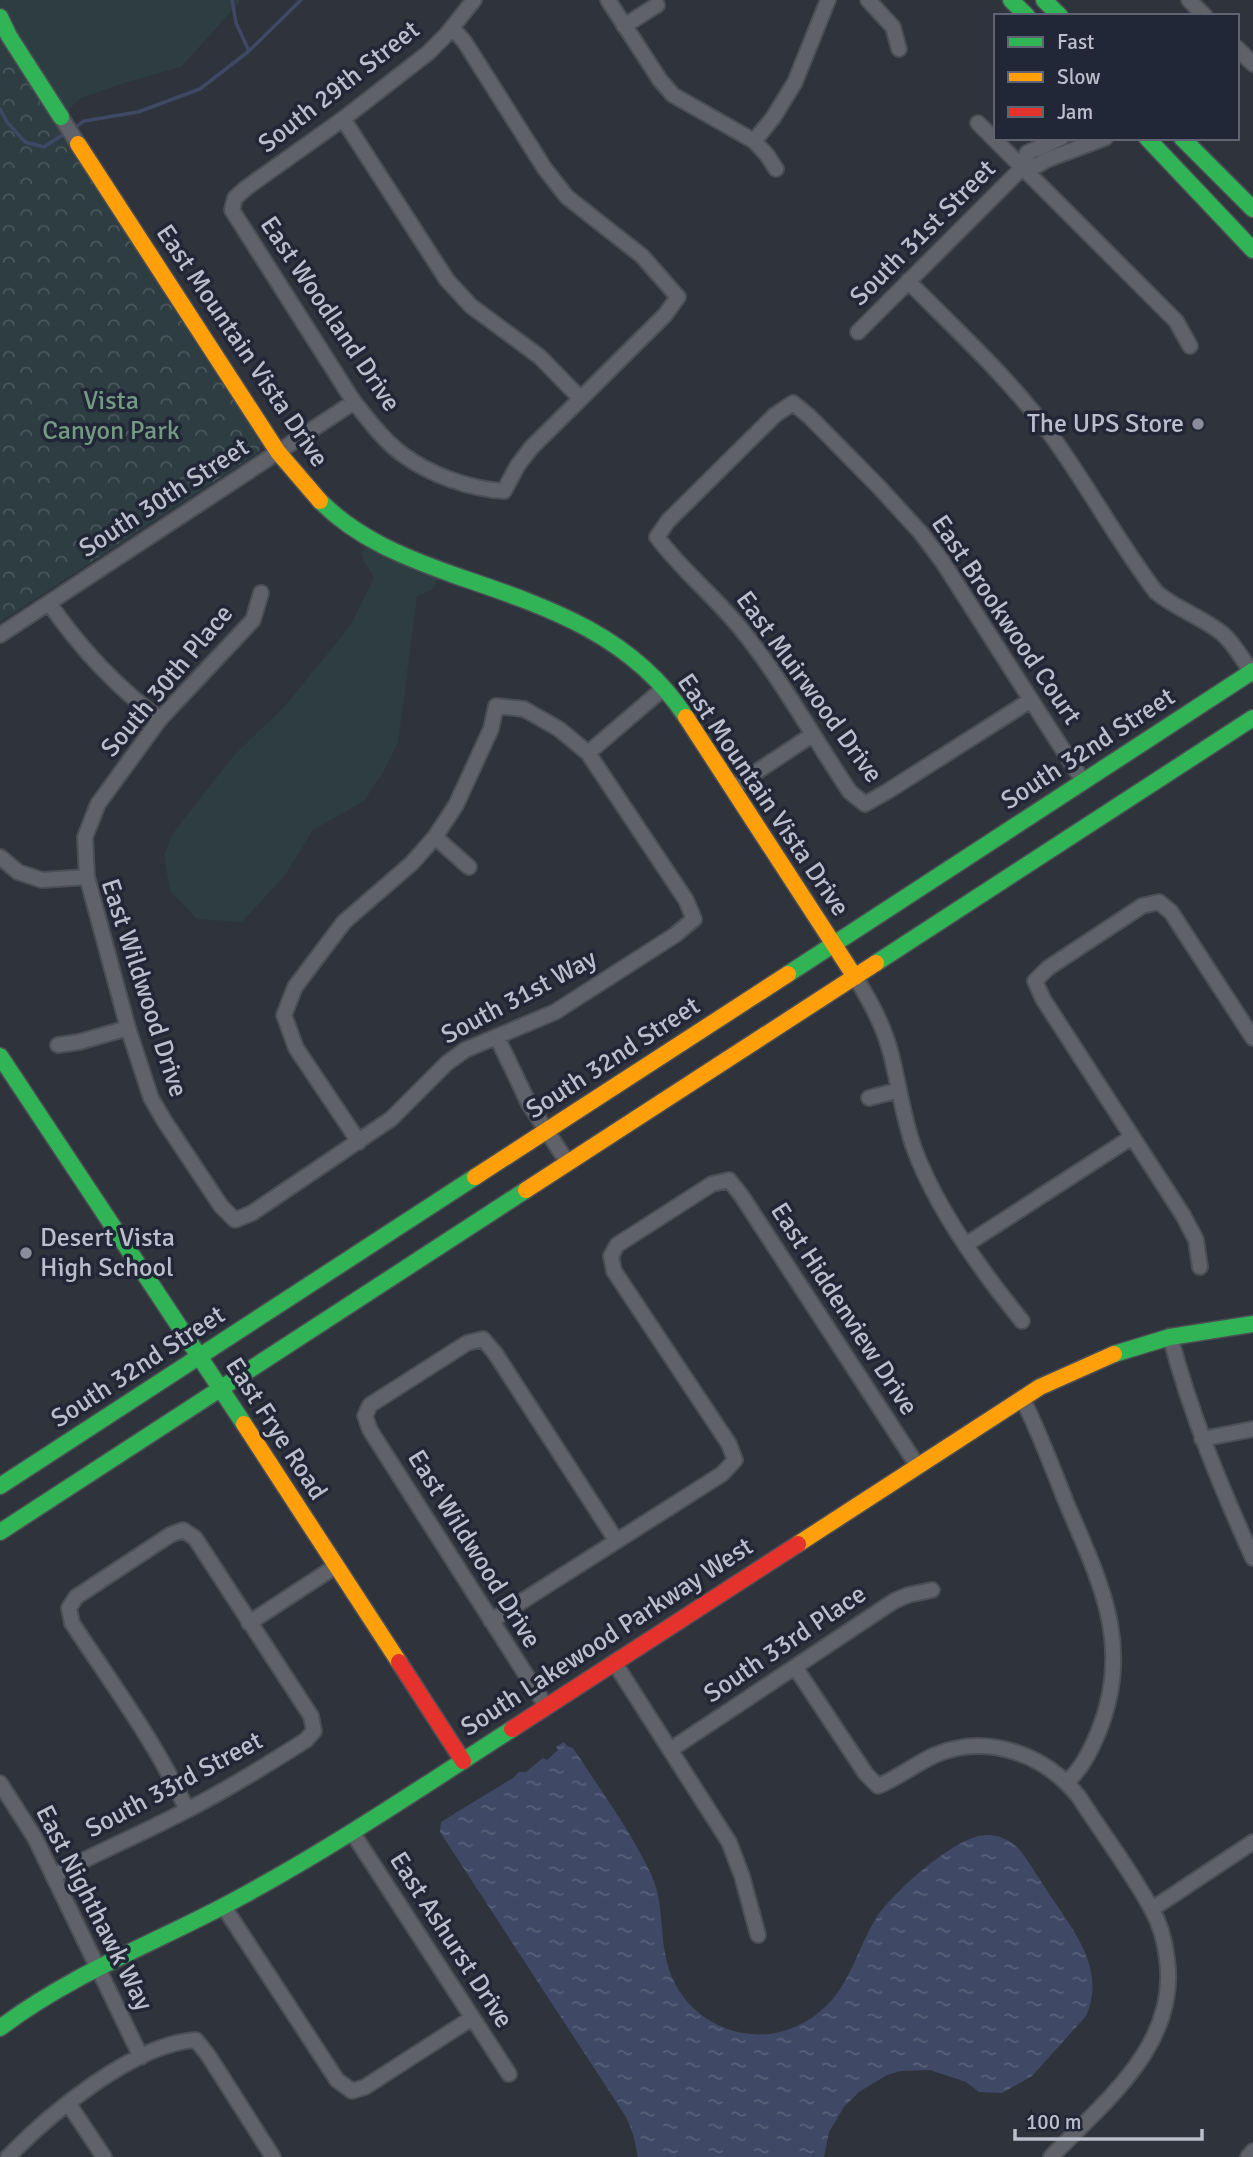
<svg xmlns="http://www.w3.org/2000/svg" width="1253" height="2157" font-family="Signika,sans-serif">
<defs>
<pattern id="park-crowns" width="20" height="18" patternUnits="userSpaceOnUse" patternTransform="scale(1.75)"><rect width="20" height="18" fill="#2d3d42"/><path d="M2 6a3 3 0 1 1 6 0M12 15a3 3 0 1 1 6 0" fill="none" stroke="#4a575c"/></pattern>
<pattern id="water-ripples" width="26" height="14" patternUnits="userSpaceOnUse" patternTransform="scale(1.75)"><rect width="26" height="14" fill="#3f4965"/><path d="M2 4q2-2 4 0t4 0M15 11q2-2 4 0t4 0" fill="none" stroke="#59617a"/></pattern>
</defs>
<rect width="100%" height="100%" fill="#2f333c"/>
<path fill="#2d3d42" d="M0,0h239v3l-58,64 -56,16 -44,15 -20,19 -61,-100z
M372,541l68,29 -6,19 -17,7 -19,147 -16,31 -18,27 -51,29 -28,45 -43,47 -45,-3 -27,-28 -6,-36 9,-22 62,-79 50,-48 65,-80 24,-48 -14,-24z"/>
<path fill="url(#park-crowns)" d="M0,40l261,403 -2,9 -259,170z"/>
<path fill="url(#water-ripples)" d="M564,1742l3,4 6,2c26,40 55,79 76,122 14,26 11,55 16,83 7,44 41,77 86,81 26,3 54,-8 73,-26 27,-24 34,-62 53,-91 16,-25 79,-81 108,-82 13,-1 25,5 34,14 12,15 22,33 33,49 24,36 54,73 34,118l-54,60 -30,17 -23,-1 -13,-10 -36,-12 -29,1 -14,4 -28,17 -15,15 -15,25 -5,25h-186l-5,-23 -7,-17 -186,-285 1,-10 72,-44 6,-6h7l17,-14 4,2 11,-10 -2,-3z"/>
<g fill="none" stroke-linecap="round" stroke-linejoin="round">
<path stroke="#3f4965" stroke-width="3.5" d="M232,0l4,23 13,28
M0,109l7,13 18,20 19,5 23,-15
M74,128l10,-7 54,-9 62,-23 49,-38 52,-51"/>
<g stroke="#4b4e55" stroke-width="18">
<path id="street" d="M608,0l52,80 13,15 81,46 13,14 9,14
M868,0l25,27 6,22
M1189,0l16,16
M624,26l33,-21
M452,28l12,13 81,128 22,28 75,59 36,41 -13,18 -134,133 -13,17 -14,26c-34,-2 -74,-16 -102,-37 -19,-14 -33,-34 -48,-52l-122,-192 3,-12 11,-10 97,-69 85,-66 19,-19 27,-34
M1237,48l16,16
M61,117l17,27
M343,119l104,161 24,26 69,51 40,41
M978,123l198,198 14,25
M754,141l19,-23 22,-36 33,-82
M1022,168l16,-3 8,-5 59,-22
M908,281c49,50 102,98 143,154 37,51 67,107 105,157 20,17 46,25 67,42 12,11 21,27 30,41
M858,332l164,-164 5,-15 34,-15
M261,593l-8,27 -93,99 -62,85 -13,33 2,40 41,151 23,70 14,24 56,84 14,14 17,-7 139,-94 56,-56 18,-13 90,-38 120,-77 19,-16 -8,-19 -98,-147 -29,-24 -35,-20 -28,-3 -5,23 -35,76 -21,32 -23,26 -68,59 -49,65 -11,28 12,33 63,94
M49,603c31,45 67,84 111,116
M0,635l354,-233
M1031,700l-143,91 -23,13 -15,-12c-35,-52 -67,-110 -105,-158 -27,-35 -62,-62 -88,-97l11,-16 107,-106 18,-12 16,13 69,70 43,47 21,28 141,220
M588,753l76,-65
M732,788l80,-53
M435,837l34,30
M0,857l18,15 24,8 45,-3
M855,977c15,23 29,50 36,77 8,31 12,64 23,94 21,58 69,125 108,173
M497,1037l32,67 39,59
M58,1045l21,-3 49,-14
M869,1098l30,-8
M967,1244l165,-107
M1200,1267l-4,-27 -13,-25 -140,-216 -8,-18 13,-13 94,-62 17,-4 12,10 82,126
M1170,1336c21,79 50,149 83,222
M1022,1398c17,33 30,69 44,104 34,80 68,144 32,231 -8,19 -16,35 -31,49
M1202,1439l51,-10
M491,1621l231,-147 13,-14 -6,-16 -115,-173 -3,-15 6,-11 95,-61 17,-4 12,15 176,270
M249,1623l87,-57
M614,1662l115,180 13,34 16,59
M795,1667l71,107 12,12c20,-8 37,-22 57,-31 52,-22 110,-1 144,42 23,36 52,74 72,111 9,15 14,34 16,51 12,85 -62,142 -116,198
M546,1706l-176,-276 -5,-14 5,-11 97,-62 16,-4 12,14 121,187
M670,1750l224,-149 14,-6 24,-5
M0,1783l35,55 106,219
M352,1832l157,242
M53,1876c43,-23 88,-42 132,-65 42,-21 82,-46 121,-71l8,-9 -3,-15 -116,-178 -12,-8 -13,5 -94,62 -7,11 3,15c40,61 85,121 115,187
M224,1907l113,173 15,11 13,-4 107,-69
M1152,1909l101,-67
M68,2103l36,54
M8,2157c41,-43 127,-114 188,-117l12,15 65,102
M1248,2157l5,-6"/>
</g>
<g stroke="#4b4e55" stroke-width="19">
<path id="fast" d="M1011,0l16,16
M1044,0l16,16
M0,17l9,19 52,81
M1147,138l106,112
M1182,138l71,71
M320,501c38,38 84,56 134,74 90,31 177,58 232,142
M876,963l377,-245
M788,974l465,-303
M0,1056l244,368
M1114,1354l56,-17 83,-13
M0,1486l475,-309
M0,1532l526,-342
M0,2028c72,-55 158,-86 237,-129 95,-51 185,-112 275,-170"/>
</g>
<g stroke="#4b4e55" stroke-width="19">
<path id="slow" d="M78,144l200,308 42,49
M686,717l169,260
M475,1177l313,-203
M526,1190l350,-227
M244,1424l155,238
M798,1544l242,-157 74,-33"/>
</g>
<g stroke="#4b4e55" stroke-width="19">
<path id="jam" d="M399,1662l64,99
M512,1729l286,-185"/>
</g>
<use href="#street" stroke="#60626a" stroke-width="14"/>
<use href="#fast" stroke="#30b455" stroke-width="16"/>
<use href="#slow" stroke="#ff9f0a" stroke-width="16"/>
<use href="#jam" stroke="#e5322d" stroke-width="16"/>
</g>
<g fill="#8a8d99" stroke="#222737" stroke-width="2.5">
<circle cx="1198" cy="424" r="7"/>
<circle cx="26" cy="1253" r="7"/>
</g>
<g text-anchor="middle" dominant-baseline="central" stroke-width="7" stroke-linejoin="round" paint-order="stroke">
<g font-size="26" fill="#bbbecb" stroke="#222737">
<text transform="translate(339 87) rotate(-38)">South 29th Street</text>
<text transform="translate(923 233) rotate(-45)">South 31st Street</text>
<text transform="translate(330 314) rotate(56)">East Woodland Drive</text>
<text transform="translate(242 346) rotate(56)">East Mountain Vista Drive</text>
<text transform="translate(164 498) rotate(-33)">South 30th Street</text>
<text transform="translate(1006 620) rotate(56)">East Brookwood Court</text>
<text transform="translate(167 681) rotate(-50)">South 30th Place</text>
<text transform="translate(809 687) rotate(54)">East Muirwood Drive</text>
<text transform="translate(1088 749) rotate(-33)">South 32nd Street</text>
<text transform="translate(763 795) rotate(56)">East Mountain Vista Drive</text>
<text transform="translate(144 988) rotate(72)">East Wildwood Drive</text>
<text transform="translate(519 997) rotate(-28)">South 31st Way</text>
<text transform="translate(613 1058) rotate(-33)">South 32nd Street</text>
<text transform="translate(844 1309) rotate(57)">East Hiddenview Drive</text>
<text transform="translate(138 1367) rotate(-33)">South 32nd Street</text>
<text transform="translate(276 1429) rotate(57)">East Frye Road</text>
<text transform="translate(474 1549) rotate(58)">East Wildwood Drive</text>
<text transform="translate(607 1637) rotate(-33)">South Lakewood Parkway West</text>
<text transform="translate(785 1644) rotate(-34)">South 33rd Place</text>
<text transform="translate(174 1785) rotate(-28)">South 33rd Street</text>
<text transform="translate(94 1908) rotate(63)">East Nighthawk Way</text>
<text transform="translate(451 1940) rotate(57)">East Ashurst Drive</text>
</g>
<g font-size="26" fill="#749a83" stroke="#222737">
<text x="111" y="401">Vista<tspan x="111" dy="30">Canyon Park</tspan></text>
</g>
<g font-size="26" fill="#bbbecb" stroke="#222737" text-anchor="end">
<text x="1184" y="424">The UPS Store</text>
<text x="40" y="1238" text-anchor="start">Desert Vista<tspan x="40" dy="30">High School</tspan></text>
</g>
</g>
<rect x="994" y="14" width="245" height="126" fill="#222737" stroke="#5f6372" stroke-width="2"/>
<rect x="1008" y="37" width="35" height="10" fill="#30b455" stroke="#5f6372" stroke-width="2"/>
<text x="1057" y="49" font-size="21" fill="#bbbecb">Fast</text>
<rect x="1008" y="72" width="35" height="10" fill="#ff9f0a" stroke="#5f6372" stroke-width="2"/>
<text x="1057" y="84" font-size="21" fill="#bbbecb">Slow</text>
<rect x="1008" y="107" width="35" height="10" fill="#e5322d" stroke="#5f6372" stroke-width="2"/>
<text x="1057" y="119" font-size="21" fill="#bbbecb">Jam</text>
<path d="M1015 2129v10h187v-10" fill="none" stroke="#bbbecb" stroke-width="3.5"/>
<text x="1026" y="2129" font-size="21" fill="#bbbecb" stroke="#222737" stroke-width="5" paint-order="stroke">100 m</text>
</svg>
